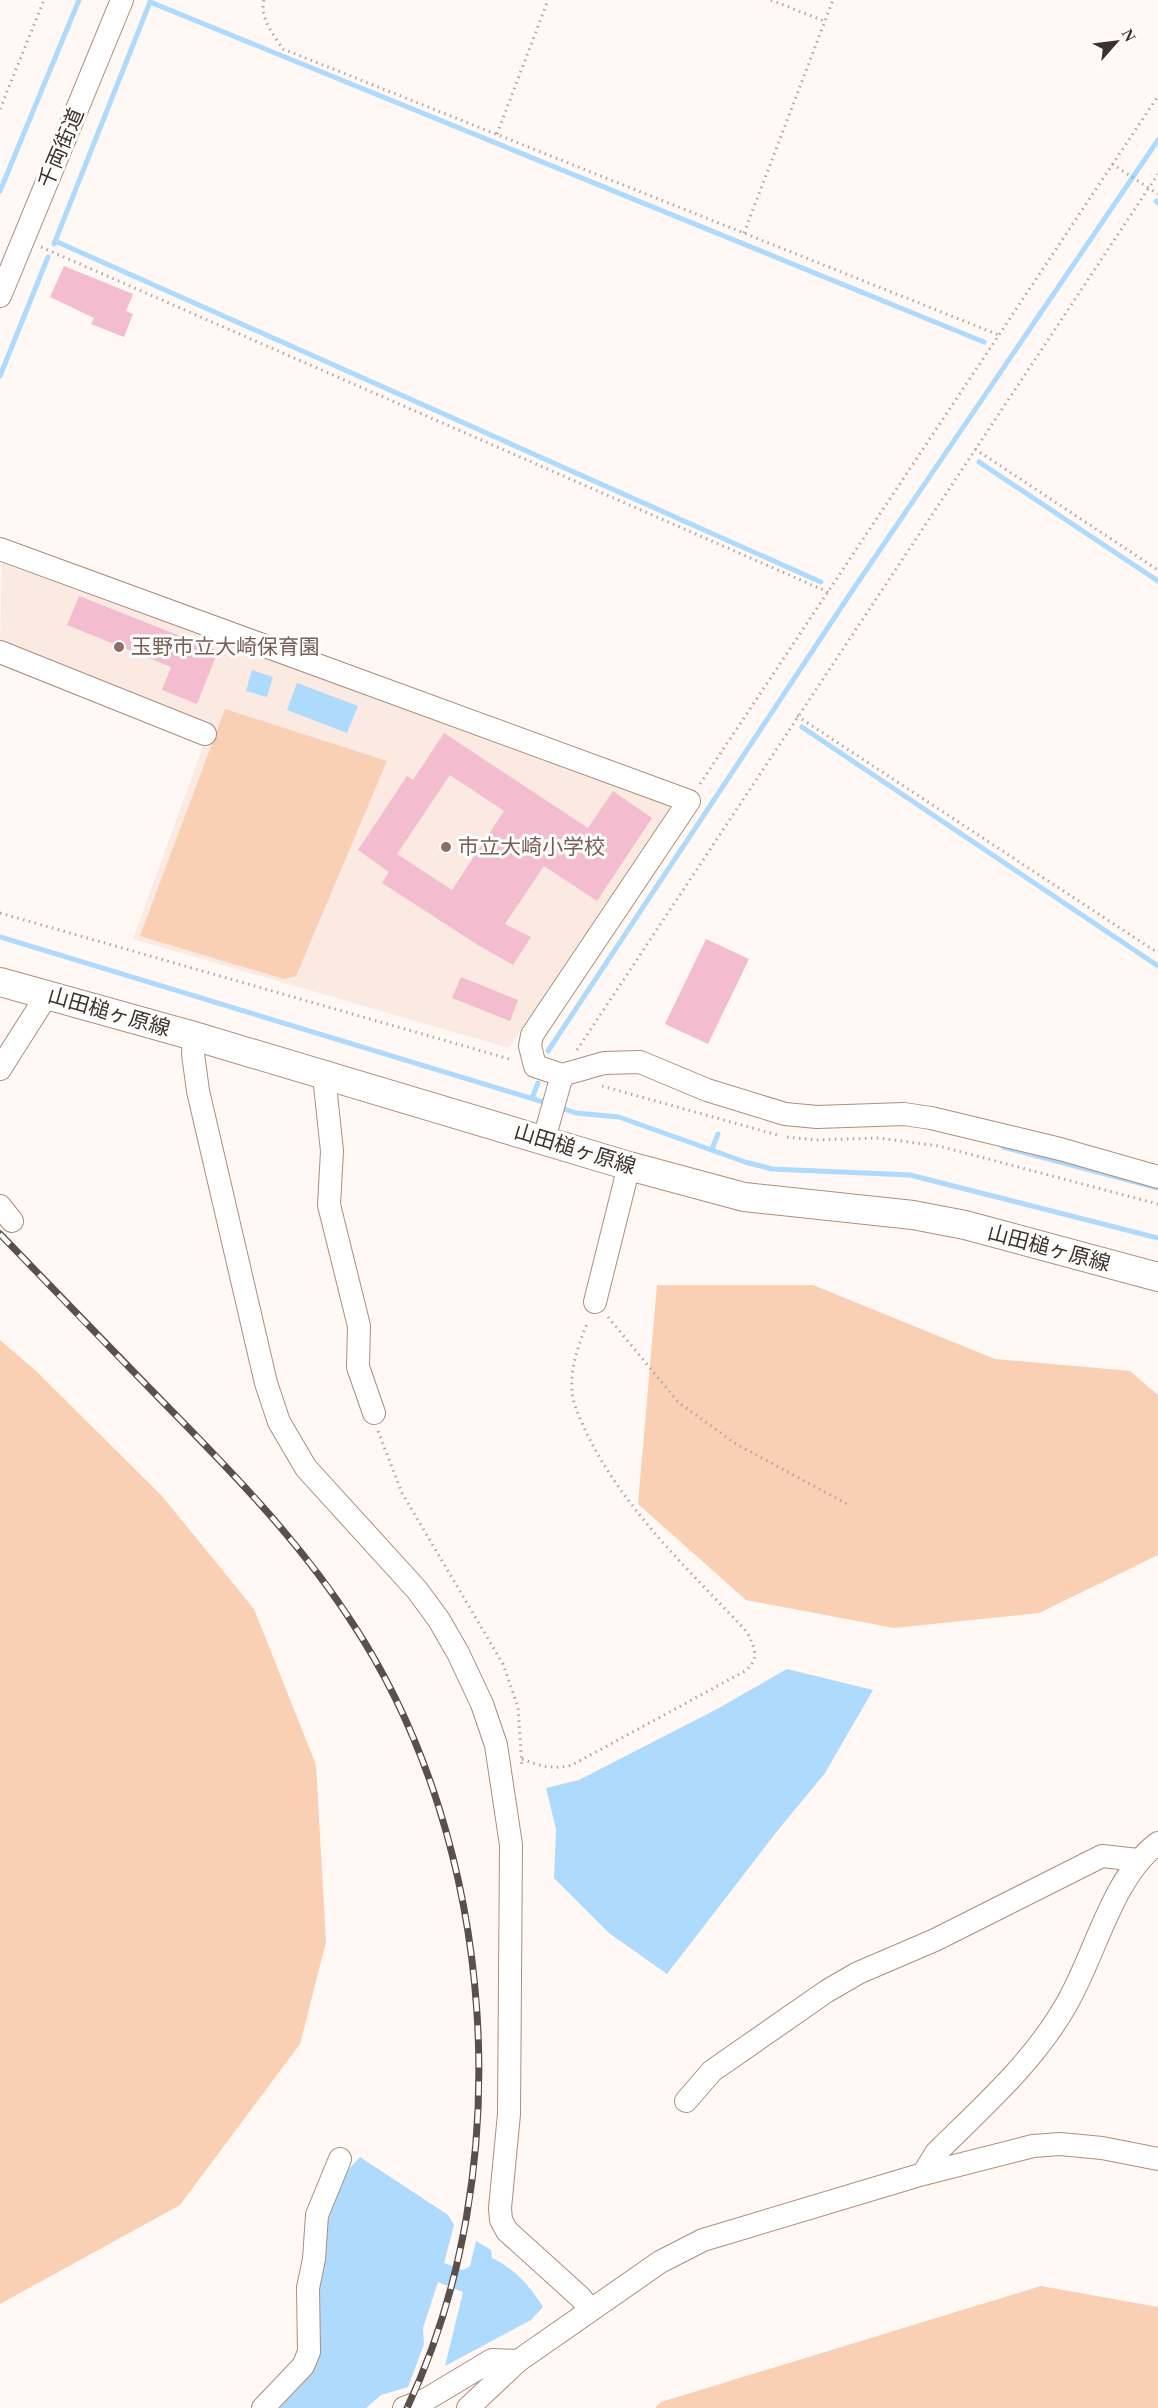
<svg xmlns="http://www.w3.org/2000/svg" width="1158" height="2408" font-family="'Times New Roman','Noto Sans JP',serif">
<rect width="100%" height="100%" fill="#fff8f4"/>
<path fill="#faeae1" d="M2,563l236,86 435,154 -164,245 -376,-109 77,-212 -210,-82z"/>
<path fill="#fad0b5" d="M225,709l162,52 -91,215 -12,3 -144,-43z
M657,1285h156l182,74 135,12 28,24v160l-119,58 -145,15 -148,-28 -108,-96z
M0,1340l36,31 126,125 92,113 62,156 10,177 -26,102 -120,161 -180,99z
M1041,2286l117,21v101h-503l6,-6z"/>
<path fill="#aedafe" d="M252,670l21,7 -6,20 -21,-6z
M297,683l61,23 -11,27 -60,-23z
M787,1669l86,21 -48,83 -47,57 -111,144 -58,-41 -55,-55 2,-49 -10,-41 33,-8 138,-71z
M360,2157l88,58 6,10 -10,38 19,7 7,-4 6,-25 15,9 1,8c24,12 37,27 51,49l-12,13 -86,46 18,-74 -25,-10 -15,46 1,16 -16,43 -27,8 -15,13h-92l33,-35 14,-144 9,-29 18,-30z"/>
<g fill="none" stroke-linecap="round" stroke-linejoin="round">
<path stroke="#aedafe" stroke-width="5" d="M150,2l834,340
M0,191l79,-191
M1156,201l2,2
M55,241l766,341
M54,244l96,-242
M0,376l48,-119
M979,462l179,119
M802,727l356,239
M0,937l550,167
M548,1051l302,-457 308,-454
M532,1098l6,-15
M558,1107l18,6 43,4 126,45 27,7 138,6 248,63
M1003,1147l155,41
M712,1149l6,-15"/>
</g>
<path fill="#f4bccf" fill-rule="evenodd" d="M64,266l69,28 -7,17 7,3 -9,23 -33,-13 3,-6 -44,-21z
M79,596l139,55 -21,53 -35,-14 9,-23 -104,-42z
M444,733l144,95 25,-37 39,27 -55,83 -53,-35 -39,58 26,13 -18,28 -35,-20 -96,-62 7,-11 -31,-22 49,-74 6,4zM450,775l54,36 -52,79 -55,-36z
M706,939l43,20 -41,85 -43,-20z
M461,977l57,23 -8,21 -58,-23z"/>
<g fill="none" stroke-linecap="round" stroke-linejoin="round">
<g stroke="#ab8f7c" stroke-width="24">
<path id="minor" d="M0,296l122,-296
M0,549l689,252 -157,234 -2,11 5,20 27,9 42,-12 36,-1 67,28 78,24 32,3 87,-3 27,4 129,31 98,28
M0,652l205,82
M194,1036l-1,18 5,37 68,292 13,39 27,46 111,122 22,30 19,33 24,51 14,41 15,100 -2,269 -9,94 1,12 6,11 73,66 11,13
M0,1069l47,-74
M324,1076l8,75 -3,54 30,121 -1,41 16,46
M544,1139l18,-64
M0,1206l12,15
M595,1302l34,-136
M686,2101l26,-30 115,-80 31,-18 77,-33 167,-84 36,4
M923,2174l13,-21c46,-46 97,-90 130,-148 29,-49 46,-128 92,-162
M263,2408l40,-42 6,-14 -1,-64 6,-29 3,-44 23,-56
M404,2408l23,-9 65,-39 26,1
M468,2408l50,-47 142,-99 43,-22 220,-66 110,-28 27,-2 42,4 56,11"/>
</g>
<g stroke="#ab8f7c" stroke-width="30">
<path id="major" d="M0,982l194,54 435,130 115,31 169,18 52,10 193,52"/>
</g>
<path stroke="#b2a8a3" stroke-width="3" stroke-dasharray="1.5 4.5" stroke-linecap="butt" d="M264,0c-5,17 10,36 19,49l716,286
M771,0l53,21
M0,109l44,-109
M497,134l51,-134
M1112,164l46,30
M744,233l89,-233
M41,247l787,345
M975,449l183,121
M797,716l361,237
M700,784l458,-688
M0,913l513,147
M577,1050l581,-876
M602,1086l179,50
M787,1137l29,3 63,-2 60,8 219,58
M608,1317l70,85 58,42 113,61
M378,1431l24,62 101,171 15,43 4,60
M522,1759c17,7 32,11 50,6l173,-94c15,-12 10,-23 2,-39 -58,-62 -122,-121 -160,-198 -6,-14 -14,-28 -15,-43 -2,-25 7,-47 16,-70"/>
<use href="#minor" stroke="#fff" stroke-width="22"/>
<use href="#major" stroke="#fff" stroke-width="28"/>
<g stroke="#5b4f49" stroke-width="7">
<path id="rail" d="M0,1234c53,55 106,110 160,165 70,71 139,141 193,225 145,221 167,546 54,784"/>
</g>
<use href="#rail" stroke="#fff" stroke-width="4.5" stroke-dasharray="14" stroke-linecap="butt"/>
</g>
<g fill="#8d6e63" stroke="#fff" stroke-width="2">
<circle cx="119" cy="647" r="6"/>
<circle cx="446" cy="847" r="6"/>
</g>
<g text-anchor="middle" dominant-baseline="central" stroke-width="6" stroke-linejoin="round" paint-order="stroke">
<g font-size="21" fill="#3f322b" stroke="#fff">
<text transform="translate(61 148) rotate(-67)">千両街道</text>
<text transform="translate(109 1012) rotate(16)">山田槌ヶ原線</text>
<text transform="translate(575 1149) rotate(17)">山田槌ヶ原線</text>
<text transform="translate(1049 1248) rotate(15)">山田槌ヶ原線</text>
</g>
<g font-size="21" fill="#785e54" stroke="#fff" text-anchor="start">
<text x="131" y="647">玉野市立大崎保育園</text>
<text x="458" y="847">市立大崎小学校</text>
</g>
</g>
<g transform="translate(1116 42) rotate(62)" stroke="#ffffff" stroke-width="4.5" paint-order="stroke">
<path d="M0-4.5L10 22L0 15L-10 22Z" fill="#3f322b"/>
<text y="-9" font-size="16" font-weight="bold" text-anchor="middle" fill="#3f322b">N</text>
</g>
</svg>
